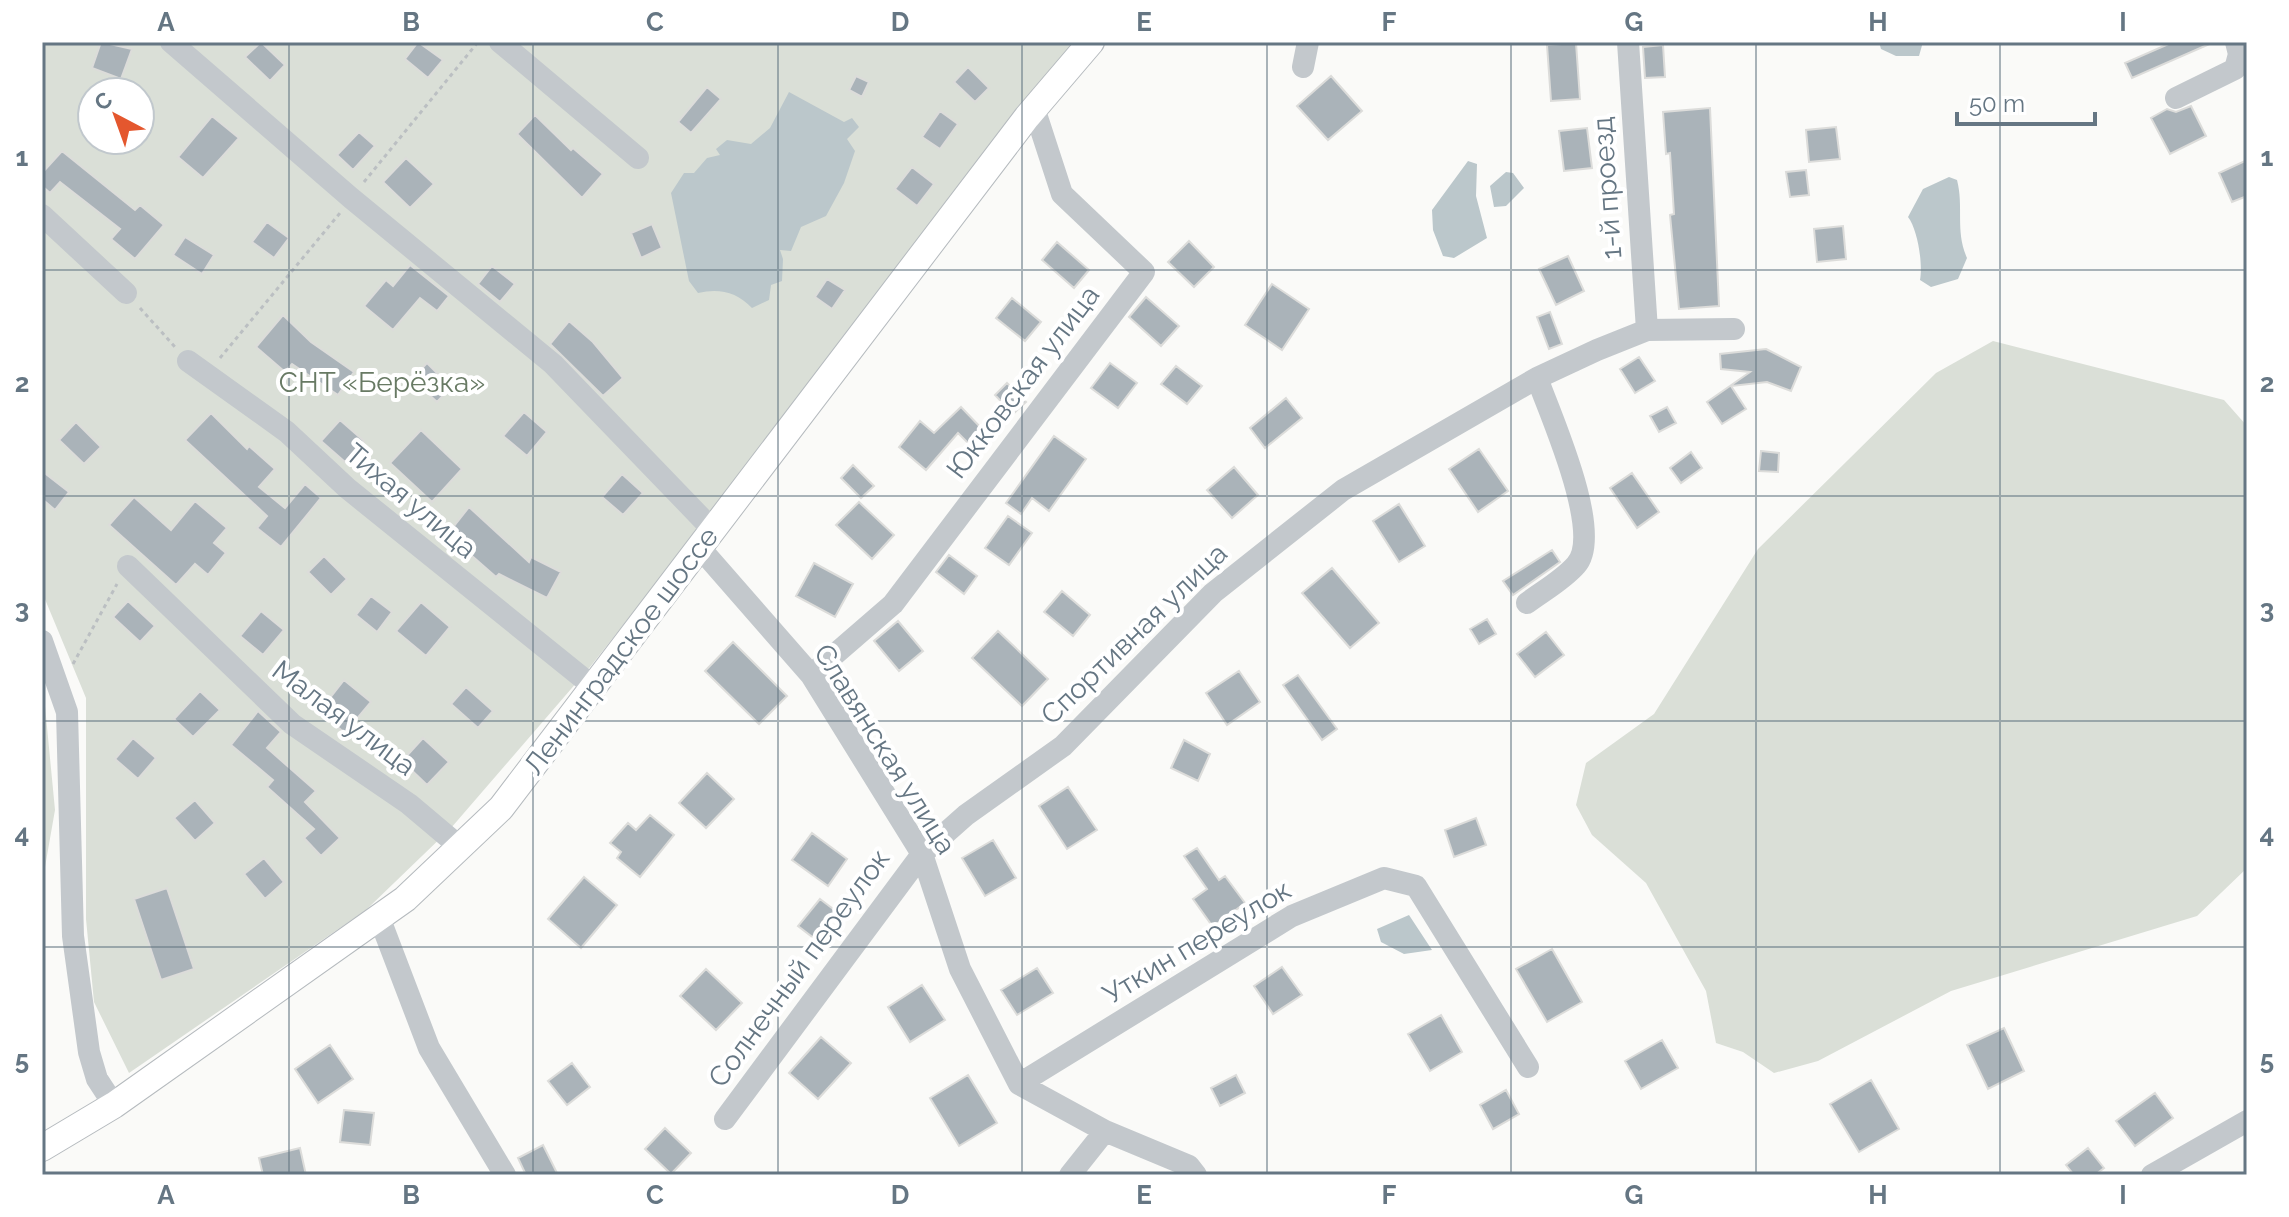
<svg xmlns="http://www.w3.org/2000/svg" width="2289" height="1217" font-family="Raleway,sans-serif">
<rect width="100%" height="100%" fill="#fafaf8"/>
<path fill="#dadfd7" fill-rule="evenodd" d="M42,42h1040l-492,625 -139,161 -85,82 -237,163 -35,-71 -8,-83v-221l-44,-106zM92,92h48v48h-48z
M1993,341l231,59 23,26v442l-50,48 -246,75 -133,70 -44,12 -31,-21 -27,-9 -10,-52 -60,-108 -54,-48 -16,-30 10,-42 68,-49 104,-165 178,-176z
M42,675l13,135 -10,57 -3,-2z"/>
<path fill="#bbc7cb" d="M1879,42h44l-4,14h-23l-15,-7z
M789,92l55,30 8,-4 7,9 -12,12 8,12 -11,32 -18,33 -25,11 -10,24 -11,-1 3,9 -1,22 -11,4 -2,15 -17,8c-15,-16 -33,-20 -54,-15l-9,-12 -18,-88 13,-20h10l13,-15 13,-3 -4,-6 11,-9 24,4 19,-16z
M1468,161l9,3 -1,32 11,42 -33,20 -11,-2 -10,-26 -1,-20z
M1506,172l7,1 11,15 -18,18 -12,1 -4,-21z
M1949,177l8,3c7,27 -2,51 10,78l-9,21 -27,8 -11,-7c3,-15 -2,-50 -12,-63l15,-28z
M1409,915l23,35 -28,4 -23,-12 -4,-13z"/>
<path fill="#aab3b9" stroke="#dcdcda" stroke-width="2" d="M101,42l31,7 -11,30 -29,-11z
M261,42l24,23 -15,16 -25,-24z
M418,42l25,18 -15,18 -23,-19z
M2173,42h41l-82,36 -7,-15z
M1576,43l4,56 -29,2 -4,-56z
M1663,45l2,32 -20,1 -2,-31z
M968,67l21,21 -14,14 -21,-20z
M856,76l13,6 -7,15 -13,-7z
M1331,76l31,35 -34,29 -31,-34z
M707,87l14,12 -30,34 -13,-11z
M2191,106l15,30 -36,18 -19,-36 16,-9 9,3z
M1710,108l9,198 -40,3 -9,-94 4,-1 -4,-61 -4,1 -3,-42z
M940,111l18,13 -18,25 -18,-12z
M535,115l36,35 2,-2 30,26 -21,24 -65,-64z
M212,116l27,22 -36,40 -25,-21z
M1836,127l4,32 -31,3 -3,-32z
M1587,128l5,40 -28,3 -5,-40z
M359,132l16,14 -22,24 -16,-15z
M62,151l73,59 5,-5 24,20 -29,34 -24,-20 9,-10 -60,-47 -10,11 -8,-7v-13z
M406,158l28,26 -24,24 -27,-26z
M2247,160v36l-15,6 -13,-29z
M912,167l22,17 -17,22 -22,-17z
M1806,170l3,25 -19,2 -4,-25z
M267,222l22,16 -15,20 -22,-16z
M652,224l10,24 -21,10 -10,-25z
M1843,226l3,33 -29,3 -3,-33z
M185,237l29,18 -12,19 -29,-19z
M1189,241l25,26 -20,20 -26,-25z
M1057,242l32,28 -15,18 -32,-28z
M1568,256l16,35 -28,14 -17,-36z
M410,265l39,31 -12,15 -17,-13 -27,32 -29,-24 22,-26 7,6z
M492,266l23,18 -15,18 -22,-18z
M827,279l18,11 -13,19 -17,-12z
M1272,284l37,25 -27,41 -37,-25z
M1146,297l33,29 -18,20 -32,-29z
M1012,298l29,24 -16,19 -29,-23z
M1550,312l12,32 -13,5 -12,-32z
M283,315l28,27 43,30 -16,23 -46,-31 -7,8 -29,-25z
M569,321l24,21 30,36 -20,18 -53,-52z
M1766,349l35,18 -10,24 -24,-9 -36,4 15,23 -24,15 -15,-22 43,-30 -29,-3 -1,-15z
M1639,357l16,24 -20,12 -15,-24z
M427,363l24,24 -14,15 -25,-23z
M1110,363l27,20 -19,25 -27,-20z
M1176,366l26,20 -15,18 -26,-20z
M1007,383l19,19 -13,12 -18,-19z
M1286,398l16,20 -37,30 -15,-20z
M961,407l24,25 -15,13 -12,-12 -32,37 -27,-23 21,-26 14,12z
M1667,407l9,16 -17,9 -9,-16z
M524,412l23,20 -20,24 -24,-20z
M211,413l36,36 2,-3 26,23 -16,18 26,21 20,-24 16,14 -40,49 -24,-19 10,-12 -82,-76z
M340,420l24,21 -19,21 -24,-21z
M76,422l25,25 -17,17 -25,-24z
M421,430l41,39 -30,33 -42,-39z
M1054,436l32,23 -37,52 -17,-13 -11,16 -15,-11z
M1479,449l29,42 -30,21 -29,-43z
M1761,451l18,2 -1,19 -19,-1z
M1691,452l11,16 -21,15 -11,-15z
M853,465l21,21 -13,12 -20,-20z
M1234,467l24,28 -26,23 -25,-28z
M42,471l27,21 -14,18 -13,-11z
M1632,473l27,39 -22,16 -27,-40z
M622,474l21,19 -20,22 -21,-18z
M134,497l37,33 24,-29 32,27 -13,15 12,10 -18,22 -13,-11 -19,21 -67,-60z
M859,502l35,33 -22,24 -36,-34z
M1399,504l26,42 -26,16 -26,-41z
M469,507l60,55 2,-5 30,15 -14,26 -48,-24 -3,3 -32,-28 -4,5 -17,-14z
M1008,516l24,17 -23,32 -24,-17z
M1552,550l8,12 -47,33 -10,-14z
M949,555l28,21 -13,18 -28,-22z
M324,556l23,23 -16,16 -23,-23z
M814,563l39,21 -18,33 -39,-21z
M1332,568l47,55 -29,25 -48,-55z
M1062,591l28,24 -17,21 -29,-24z
M371,596l21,16 -15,20 -21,-17z
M128,601l27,25 -15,16 -27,-25z
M421,602l29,25 -24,29 -30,-25z
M261,611l23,19 -21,25 -23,-19z
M1487,619l9,15 -17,10 -9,-15z
M898,621l25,30 -24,20 -25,-30z
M998,631l50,48 -26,27 -50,-48z
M1546,632l18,23 -29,22 -18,-23z
M733,642l54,54 -28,28 -54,-53z
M1239,671l21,31 -33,23 -21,-32z
M1298,675l39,54 -15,11 -39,-55z
M344,680l27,22 -26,31 -26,-21z
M466,687l27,24 -15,17 -27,-24z
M200,691l20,19 -27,27 -19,-18z
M258,711l23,21 -14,16 49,43 -11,11 35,36 -19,18 -17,-18 10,-9 -47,-42 6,-7 -42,-35z
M133,738l23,20 -18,21 -23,-20z
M423,738l26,24 -22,23 -25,-24z
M1184,740l26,14 -12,27 -27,-13z
M707,773l27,26 -28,29 -27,-25z
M1068,787l29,43 -30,19 -28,-43z
M195,800l20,23 -20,18 -21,-23z
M650,815l24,20 -34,42 -23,-19 4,-6 -11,-9 18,-20 8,7z
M1476,818l10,27 -32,12 -9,-27z
M812,833l35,26 -19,27 -36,-26z
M993,840l23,38 -31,18 -23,-38z
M1197,848l22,32 6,-4 20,27 -32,24 -20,-28 14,-10 -23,-33z
M264,858l20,24 -19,17 -21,-25z
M584,877l33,28 -36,43 -33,-29z
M167,888l27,81 -33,11 -27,-81z
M820,899l17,13 -22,27 -17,-13z
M1552,949l30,53 -35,20 -31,-53z
M1282,967l20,28 -29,19 -19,-28z
M1037,968l16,25 -36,22 -16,-25z
M706,969l36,34 -26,27 -36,-34z
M922,985l23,35 -35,22 -22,-35z
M1441,1015l21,37 -32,19 -22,-37z
M2004,1028l20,43 -36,18 -21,-44z
M821,1037l30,26 -33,36 -29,-26z
M1662,1040l16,28 -37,21 -16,-28z
M330,1045l23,34 -35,24 -23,-34z
M572,1063l18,24 -23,18 -19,-24z
M968,1075l29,48 -38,23 -29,-48z
M1236,1075l9,18 -25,13 -9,-18z
M1871,1080l28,49 -40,23 -29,-48z
M1506,1090l13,24 -26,15 -13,-24z
M2155,1093l18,25 -38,28 -19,-25z
M344,1110l30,3 -4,32 -30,-3z
M665,1128l26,25 -20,21 -26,-25z
M543,1145l15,30h-32l-8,-17z
M300,1148l6,27h-43l-4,-17z
M2088,1148l16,20 -9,7h-21l-8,-10z"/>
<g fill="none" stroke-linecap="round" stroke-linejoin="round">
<g stroke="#b5babe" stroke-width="28">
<path id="major" d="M42,1148l72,-43 291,-206 96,-91 526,-691 64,-75"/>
</g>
<path stroke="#bbbfc2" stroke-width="3" stroke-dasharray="4 4" stroke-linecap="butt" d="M364,182l114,-140
M140,308l35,39
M220,358l120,-145
M73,664l44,-80"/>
<path stroke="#c3c8cc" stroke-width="22" d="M171,42l180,156 202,166 160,166
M500,42l138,116
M1628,42l19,288
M1303,67l5,-25
M2176,98l59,-29 4,-15 -3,-12
M42,215l84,78
M188,361l99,71 60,56 248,200
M700,548l111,127 111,179 38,115 59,115 86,47 84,35 7,9
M128,566l164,158 117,80 51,43
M1527,603c16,-12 36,-23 49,-38 28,-31 -25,-149 -39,-187
M42,641l25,71 6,224 16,116 8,27 17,26
M811,675l82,-71 251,-332 -82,-78 -28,-86
M379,917l50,131 76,127
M1019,1084l273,-168 92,-38 32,8 112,181
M725,1119l197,-265 44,-39 97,-69 150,-153 130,-103 194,-112 60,-28 50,-20 87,-1
M1070,1175l35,-44
M2152,1175l95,-54"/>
<use href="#major" stroke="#fff" stroke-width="26"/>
</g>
<path fill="none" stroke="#657683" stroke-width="2" stroke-opacity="0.55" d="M289,42v1133M533,42v1133M778,42v1133M1022,42v1133M1267,42v1133M1511,42v1133M1756,42v1133M2000,42v1133M42,270h2205M42,496h2205M42,721h2205M42,947h2205"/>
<g text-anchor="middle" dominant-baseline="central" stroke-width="8" stroke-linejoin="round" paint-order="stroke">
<g font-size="28" fill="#657683" stroke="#fff">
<text transform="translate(1607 188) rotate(-94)">1-й проезд</text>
<text transform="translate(1023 382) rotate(-53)">Юкковская улица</text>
<text transform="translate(411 501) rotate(40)">Тихая улица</text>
<text transform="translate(1134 634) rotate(-44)">Спортивная улица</text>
<text transform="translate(621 651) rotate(-53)">Ленинградское шоссе</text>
<text transform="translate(344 718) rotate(37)">Малая улица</text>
<text transform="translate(885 749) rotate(58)">Славянская улица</text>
<text transform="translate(1197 942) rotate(-31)">Уткин переулок</text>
<text transform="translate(799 968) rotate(-54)">Солнечный переулок</text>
</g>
<g font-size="28" fill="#687a64" stroke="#fff">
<text x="382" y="382">СНТ «Берёзка»</text>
</g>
</g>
<rect width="2289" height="1217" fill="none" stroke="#ffffff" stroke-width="88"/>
<g transform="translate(116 116) rotate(319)"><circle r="38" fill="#ffffff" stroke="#c1c8cd" stroke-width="2"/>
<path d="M0-6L14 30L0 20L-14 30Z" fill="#e4572e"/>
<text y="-12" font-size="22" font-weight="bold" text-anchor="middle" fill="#657683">С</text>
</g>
<path d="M1957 112v12h138v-12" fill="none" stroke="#657683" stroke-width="4"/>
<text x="1969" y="112" font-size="24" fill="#657683" stroke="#ffffff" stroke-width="6" paint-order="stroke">50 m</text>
<rect x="44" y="44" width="2201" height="1129" fill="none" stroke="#657683" stroke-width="3"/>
<g font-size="26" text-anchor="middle" font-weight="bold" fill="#657683">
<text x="166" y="31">A</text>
<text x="411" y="31">B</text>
<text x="655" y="31">C</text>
<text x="900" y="31">D</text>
<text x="1144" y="31">E</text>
<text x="1389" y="31">F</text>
<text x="1634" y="31">G</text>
<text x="1878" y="31">H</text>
<text x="2123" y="31">I</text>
<text x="22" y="166">1</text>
<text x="2267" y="166">1</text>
<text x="22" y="392">2</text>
<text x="2267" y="392">2</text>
<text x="22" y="618">3</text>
<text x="2267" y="618">3</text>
<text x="22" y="843">4</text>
<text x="2267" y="843">4</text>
<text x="22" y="1069">5</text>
<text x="2267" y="1069">5</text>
<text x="166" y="1204">A</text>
<text x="411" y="1204">B</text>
<text x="655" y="1204">C</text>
<text x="900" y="1204">D</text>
<text x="1144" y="1204">E</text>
<text x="1389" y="1204">F</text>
<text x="1634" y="1204">G</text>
<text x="1878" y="1204">H</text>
<text x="2123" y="1204">I</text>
</g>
</svg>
